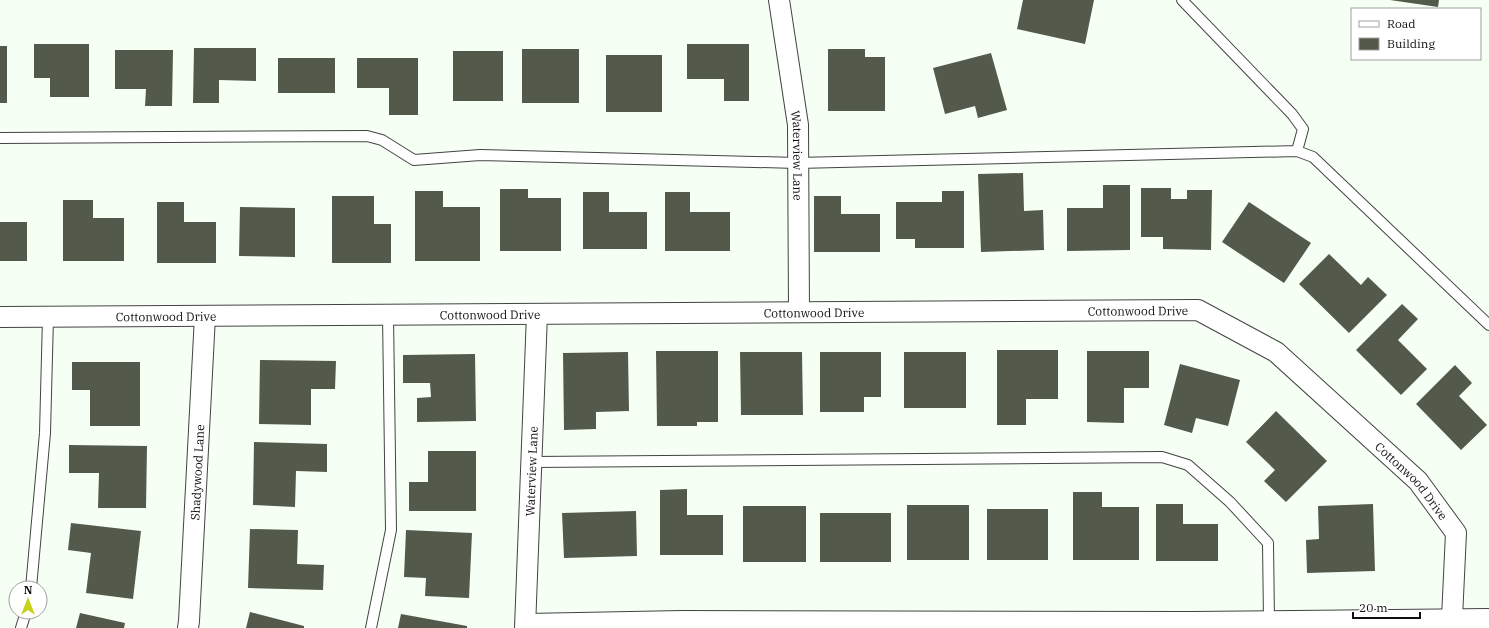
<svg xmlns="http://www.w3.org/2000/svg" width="1489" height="628" font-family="'IBM Plex Serif',serif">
<rect width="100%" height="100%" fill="#f5fff4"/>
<path fill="#535a4b" d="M1023,0h71l-9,44 -68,-15z
M1390,0h49l-1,7z
M34,44h55v53h-39v-19h-16z
M687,44h62v57h-25v-22h-37z
M0,46h7v57h-7z
M194,48h62v33l-37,-1v23h-26z
M522,49h57v54h-57z
M828,49h37v8h20v54h-57z
M115,50h58l-1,56h-27l1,-17h-31z
M453,51h50v50h-50z
M991,53l16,57 -29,8 -3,-12 -30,8 -12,-46z
M606,55h56v57h-56z
M278,58h57v35h-57z
M357,58h61v57h-29v-27h-32z
M1023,173l1,38 19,-1 1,40 -63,2 -3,-78z
M1103,185h27v65l-63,1v-43h36z
M1141,188h30v11h16v-9h25l-1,60 -48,-1v-12h-22z
M500,189h28v9h33v53h-61z
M415,191h28v16h37v54h-65z
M942,191h22v57h-49v-9h-19v-37h46z
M583,192h26v20h38v37h-64z
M665,192h25v20h40v39h-65z
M332,196h42v28h17v39h-59z
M814,196h27v18h39v38h-66z
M63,200h30v18h31v43h-61z
M157,202h27v20h32v41h-59z
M1249,202l62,41 -27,40 -62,-41z
M240,207l55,1v49l-56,-1z
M0,222h27v39h-27z
M1329,254l32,31 7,-8 19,18 -38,38 -50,-49z
M1402,304l16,15 -20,21 29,29 -26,26 -45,-45z
M997,350h61v49h-32v26h-29z
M656,351h62v71h-21v4h-40z
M1087,351h62v37h-25v35l-37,-1z
M628,352l1,59 -33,1v17l-32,1 -1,-77z
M740,352h62l1,63h-62z
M820,352h61v45h-17v15h-44z
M904,352h62v56h-62z
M475,354l1,67 -59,1v-24l14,-1 -1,-14h-27v-28z
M260,360l76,1 -1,28h-24v36l-52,-1z
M72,362h68v64h-50v-36h-18z
M1180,364l60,16 -12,46 -32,-8 -4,15 -28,-8z
M1455,365l17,18 -13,13 28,29 -26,25 -45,-46z
M1276,411l51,50 -41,41 -22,-21 11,-11 -29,-28z
M254,442l73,2v28l-31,-1 -1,36 -42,-2z
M69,445l78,1 -1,62h-48l1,-35h-30z
M428,451h48v60h-67v-29h19z
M687,489v26h36v40h-63v-65z
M1073,492h29v15h37v53h-66z
M1156,504h27v20h35v37h-62z
M1373,504l2,67 -68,2 -1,-33 13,-1 -1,-33z
M907,505h62v55h-62z
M743,506h63v56h-63z
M987,509h61v51h-61z
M636,511l1,45 -73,2 -2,-45z
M820,513h71v49h-71z
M71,523l70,8 -8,68 -47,-6 5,-40 -23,-3z
M250,529l48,1 -1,34 27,1 -1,25 -75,-2z
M406,530l66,3 -3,65 -44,-2 1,-18 -22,-1z
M250,612l54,14v2h-58z
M80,613l45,10 -1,5h-48z
M401,614l66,12v2h-69z"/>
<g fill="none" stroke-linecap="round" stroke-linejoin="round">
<g stroke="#434343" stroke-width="12">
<path id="lane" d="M1182,0l110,114 11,15 -6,22
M0,138l367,-2 15,4 32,20 66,-5 317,8 500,-12 16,6 176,168
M532,462l630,-5 26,8 42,37 38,41 1,78
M31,588l14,-155 3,-116
M21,628l5,-16
M371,628l20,-98 -3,-215"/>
</g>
<g stroke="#434343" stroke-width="22">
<g id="street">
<path id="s1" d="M779,0l19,125 1,187"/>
<path id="s2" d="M0,317l1198,-7 78,42 142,129 38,52 -4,85"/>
<path d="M526,624l156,-3 509,1 298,-3"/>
<path id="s3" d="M188,628l1,-7 16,-305"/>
<path id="s4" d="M525,628l12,-314"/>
</g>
</g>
<use href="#lane" stroke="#fff" stroke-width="10"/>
<use href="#street" stroke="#fff" stroke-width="20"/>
</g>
<g text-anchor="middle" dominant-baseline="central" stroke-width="4" stroke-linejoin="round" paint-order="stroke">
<g font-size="12" fill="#101010" stroke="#fff">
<text stroke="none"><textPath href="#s1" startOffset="157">Waterview Lane</textPath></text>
<text stroke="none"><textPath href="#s2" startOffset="1138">Cottonwood Drive</textPath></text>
<text stroke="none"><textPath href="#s2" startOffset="814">Cottonwood Drive</textPath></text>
<text stroke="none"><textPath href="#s2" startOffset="490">Cottonwood Drive</textPath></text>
<text stroke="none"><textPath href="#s2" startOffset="166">Cottonwood Drive</textPath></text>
<text stroke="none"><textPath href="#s4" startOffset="157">Waterview Lane</textPath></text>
<text stroke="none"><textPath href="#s3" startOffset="156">Shadywood Lane</textPath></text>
<text stroke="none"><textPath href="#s2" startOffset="1474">Cottonwood Drive</textPath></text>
</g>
</g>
<rect x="1351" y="8" width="130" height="52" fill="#ffffff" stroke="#9f9f9f"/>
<rect x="1359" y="21" width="20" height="6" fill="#ffffff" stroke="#9f9f9f"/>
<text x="1387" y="28" font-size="12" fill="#101010">Road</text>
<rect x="1359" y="38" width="20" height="12" fill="#535a4b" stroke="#9f9f9f"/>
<text x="1387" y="48" font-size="12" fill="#101010">Building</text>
<g transform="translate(28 600)"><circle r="19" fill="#ffffff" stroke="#9f9f9f"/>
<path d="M0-3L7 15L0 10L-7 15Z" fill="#c6d118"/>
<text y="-6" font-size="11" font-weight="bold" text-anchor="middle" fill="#101010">N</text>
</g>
<path d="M1353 612v6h67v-6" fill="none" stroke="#101010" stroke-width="2"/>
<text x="1359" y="612" font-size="12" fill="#101010" stroke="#ffffff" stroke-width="3" paint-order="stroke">20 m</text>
</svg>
